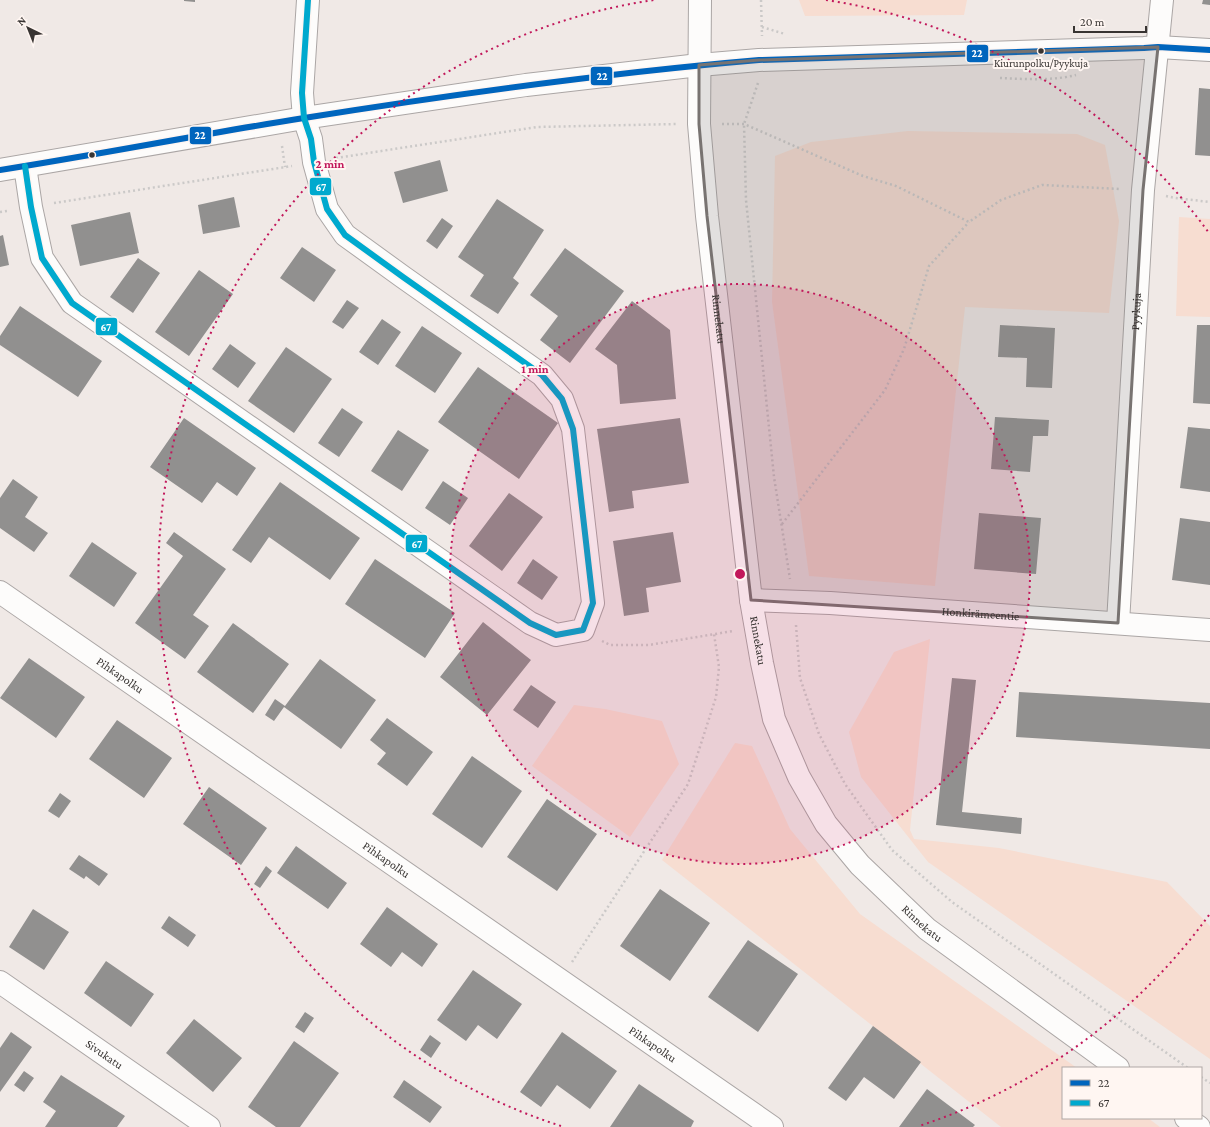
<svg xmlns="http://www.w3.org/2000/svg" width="1210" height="1127" font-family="'Crimson Pro',serif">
<rect width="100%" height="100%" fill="#f0e9e6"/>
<path fill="#f7ddd1" d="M799,0h168l-3,15 -159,1z
M908,131l169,3 28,11 14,76 -10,92 -144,-6 -30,279 -126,-10 -37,-274 3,-146 36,-14z
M1179,217l31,2v98l-34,-1z
M930,639l-20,191 4,9 85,9 168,34 43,44v133l-282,-197 -67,-85 -12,-45 45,-80z
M574,705l31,4 57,12 17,43 -49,73 -98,-71z
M735,743l17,3 38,83 70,85 217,154h-14v50h85l12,9h-159l-339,-267z"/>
<path fill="#91908f" d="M184,0h11v2l-11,-1z
M1203,0h7v5l-8,-1z
M1199,88l11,1v67l-15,-1z
M440,160l8,31 -45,12 -9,-31z
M234,197l6,30 -37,7 -5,-29z
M497,199l47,31 -31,48 6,5 -21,31 -28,-18 14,-21 -26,-18z
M130,212l9,41 -59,13 -9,-41z
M442,218l11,8 -16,23 -11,-8z
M3,235l6,30 -9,2v-31z
M302,247l34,23 -22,32 -34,-24z
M565,248l59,43 -54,72 -30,-23 18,-24 -28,-21z
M138,258l22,15 -27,40 -23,-16z
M199,270l34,24 -44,62 -34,-24z
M347,300l12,8 -16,21 -11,-7z
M632,301l38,29 6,69 -56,5 -3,-39 -22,-16z
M20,306l82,55 -24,36 -78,-52v-9z
M382,319l19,13 -23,33 -19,-13z
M1000,325l55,3 -3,60 -26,-1 1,-29 -29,-1z
M1197,325h13v79l-17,-1z
M422,326l40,27 -27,40 -40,-27z
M230,344l26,19 -18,25 -26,-19z
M286,347l46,32 -38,54 -46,-32z
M478,367l80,56 -39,56 -81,-57z
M342,408l21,14 -24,35 -21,-14z
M995,417l54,3 -1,16h-15l-3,36 -39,-3z
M184,418l72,50 -19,28 -20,-14 -15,21 -52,-36z
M680,418l9,65 -57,8 2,17 -25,4 -12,-83z
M1188,427l22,2v63l-30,-4z
M398,430l31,20 -27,41 -31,-20z
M13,479l25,18 -13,20 23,16 -14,19 -34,-24v-30z
M443,481l25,17 -18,27 -25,-17z
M280,482l80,56 -30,42 -61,-43 -18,26 -19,-13z
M509,493l34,24 -41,54 -33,-25z
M979,513l62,5 -5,56 -62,-5z
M1180,518l30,4v63l-38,-5z
M174,532l52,37 -33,46 16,11 -24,33 -50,-36 48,-67 -17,-13z
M673,532l8,50 -35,6 3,24 -25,4 -11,-75z
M92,542l45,31 -23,34 -45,-31z
M375,559l80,54 -30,45 -80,-54z
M533,559l25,18 -16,23 -25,-17z
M483,622l48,38 -44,55 -47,-38z
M233,623l56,41 -36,49 -56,-41z
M29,658l56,39 -29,41 -56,-40z
M320,659l56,41 -35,49 -57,-42 -10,14 -9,-6 10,-16 10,7z
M952,678l24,2 -14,132 60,6 -1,16 -85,-9z
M531,685l25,17 -18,26 -25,-18z
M1019,692l191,11v46l-194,-12z
M387,718l46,34 -26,34 -30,-22 9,-11 -16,-13z
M117,720l55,38 -28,40 -55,-39z
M472,756l50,35 -40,57 -50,-34z
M209,787l58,41 -26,37 -58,-41z
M60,793l11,8 -12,17 -11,-7z
M547,799l50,35 -40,57 -50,-34z
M296,846l51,37 -19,26 -51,-36z
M79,855l29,19 -9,12 -13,-10 -2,3 -15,-10z
M266,866l6,5 -12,17 -6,-4z
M660,889l50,34 -40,58 -50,-35z
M387,907l51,37 -16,23 -20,-15 -11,15 -31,-23z
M33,909l36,23 -25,38 -35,-23z
M169,916l27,19 -8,12 -27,-19z
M748,940l50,34 -40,58 -50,-35z
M106,961l48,33 -23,33 -47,-34z
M473,970l49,34 -25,35 -19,-14 -12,16 -29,-21z
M305,1012l9,6 -10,15 -9,-6z
M194,1019l48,39 -29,34 -47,-39z
M873,1026l48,36 -27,37 -30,-22 -18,24 -18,-13z
M11,1032l21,15 -32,45v-44z
M562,1032l55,39 -27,38 -33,-24 -16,22 -21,-15z
M430,1035l11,8 -10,15 -11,-8z
M294,1041l45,32 -39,54h-24l-28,-20z
M24,1071l10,7 -10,14 -10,-7z
M61,1075l64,41 -8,11h-72l11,-16 -13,-9z
M404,1080l38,27 -12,16 -37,-26z
M639,1084l55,37 -3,6h-81z
M927,1089l48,36 -2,2h-74z"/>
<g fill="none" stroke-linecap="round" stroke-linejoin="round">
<g stroke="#aba6a5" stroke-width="24">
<g id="street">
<path d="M699,65l60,-5 385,-12 14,-1 52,3"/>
<path d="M25,166l6,41 11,51 30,45 458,320 26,12 27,-5 10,-27 -20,-174 -11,-30 -20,-24 -139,-98 -58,-42 -18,-26 -13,-47 -3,-23 -7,-21 -2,-25 6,-93"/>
<path id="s1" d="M0,592l772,535"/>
<path id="s2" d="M751,600l79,3 380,27"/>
<path id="s3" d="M1118,623l25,-433 19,-190"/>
<path id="s4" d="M0,982l209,145"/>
</g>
</g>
<g stroke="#aba6a5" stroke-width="24">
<g id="secondary">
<path id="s5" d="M700,0l-1,124 8,92 44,384 11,63 12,56 25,58 27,47 34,41 67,64 191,139"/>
<path d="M0,170l304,-52 222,-33 173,-20"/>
<path d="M1186,1118l13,9"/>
</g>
</g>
<path stroke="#cbc9c8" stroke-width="2.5" stroke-dasharray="2 3" stroke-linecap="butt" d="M761,0l1,36
M762,27l23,7
M1000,78c25,1 52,3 76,-3
M758,83l-14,41 2,76 28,277 16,102
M722,124h22l119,52 33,10 73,36 32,-22 41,-15 78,4
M282,146l3,21
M336,158l201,-31 140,-3
M1166,196l9,2 35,4
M54,203l238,-37
M0,212l7,-1
M782,524l103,-134 19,-41 25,-83 40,-44
M796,625l4,53 19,56 26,50 47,66 60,52 236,166
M602,641l8,4h39l84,-14
M572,962l116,-178 28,-87 3,-30 -5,-33
M1201,1077l9,6"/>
<use href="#street" stroke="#fdfcfb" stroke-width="22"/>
<use href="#secondary" stroke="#fdfcfb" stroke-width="22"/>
<g stroke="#fff6f2" stroke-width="9">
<path id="bus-1" d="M0,170c102,-16 202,-36 304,-52 151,-24 302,-45 455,-58l385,-12 14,-1 52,3"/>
</g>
<g stroke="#fff6f2" stroke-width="9">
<path id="bus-2" d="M25,166l6,41 11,51 30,45 458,320 26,12 27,-5 10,-27 -20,-174 -11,-30 -20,-24 -139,-98 -58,-42 -18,-26 -13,-47 -3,-23 -7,-21 -2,-25 6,-93"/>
</g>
<use href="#bus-1" stroke="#0065bd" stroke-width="6"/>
<use href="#bus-2" stroke="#00a9ce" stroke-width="6"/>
</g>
<path fill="#787371" fill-opacity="0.2" stroke="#787371" stroke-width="3" stroke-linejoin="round" d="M1158,47l-15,143 -25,433 -367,-23 -44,-384 -8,-92v-59l60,-5z"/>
<circle cx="740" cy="574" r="290" fill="#c2185b" fill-opacity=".12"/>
<g fill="none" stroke="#c2185b" stroke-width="2" stroke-dasharray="2 4">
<circle cx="740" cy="574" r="290"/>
<path d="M1209 915A580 580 0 0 1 919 1126M561 1126A580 580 0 0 1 654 0M826 0A580 580 0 0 1 1209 233"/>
</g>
<g fill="#383432" stroke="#fff6f2" stroke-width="1.5">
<circle cx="1041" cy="51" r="3.5"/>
<circle cx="92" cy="155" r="3.5"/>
</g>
<g text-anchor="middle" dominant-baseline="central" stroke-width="4" stroke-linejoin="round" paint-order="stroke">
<g font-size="11" fill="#383432" stroke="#fff6f2">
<text x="1041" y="63">Kiurunpolku/Pyykuja</text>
</g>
<g font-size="12" fill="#383432" stroke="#fff6f2">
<text stroke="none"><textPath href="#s3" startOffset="312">Pyykuja</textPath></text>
<text stroke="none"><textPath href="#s5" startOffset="320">Rinnekatu</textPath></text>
<text stroke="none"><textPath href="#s2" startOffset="230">Honkirämeentie</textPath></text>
<text stroke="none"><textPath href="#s5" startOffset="644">Rinnekatu</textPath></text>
<text stroke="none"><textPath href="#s1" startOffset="146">Pihkapolku</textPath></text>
<text stroke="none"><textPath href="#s1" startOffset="470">Pihkapolku</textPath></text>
<text stroke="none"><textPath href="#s5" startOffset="980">Rinnekatu</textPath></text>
<text stroke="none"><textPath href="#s1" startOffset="794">Pihkapolku</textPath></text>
<text stroke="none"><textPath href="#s4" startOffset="127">Sivukatu</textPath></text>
</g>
</g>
<circle cx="740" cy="574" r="6" fill="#c2185b" stroke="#fff6f2" stroke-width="2"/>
<g font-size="12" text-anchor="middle" font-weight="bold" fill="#c2185b" stroke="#fff6f2" stroke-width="4" stroke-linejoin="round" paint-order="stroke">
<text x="330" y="168">2 min</text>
<text x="535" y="373">1 min</text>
</g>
<g stroke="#fff6f2" stroke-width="1.5">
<rect x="966" y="44" width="23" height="19" rx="4" fill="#0065bd"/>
<rect x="590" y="66" width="23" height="20" rx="4" fill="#0065bd"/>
<rect x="189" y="126" width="23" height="19" rx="4" fill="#0065bd"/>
<rect x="309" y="177" width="23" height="19" rx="4" fill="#00a9ce"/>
<rect x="95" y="317" width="23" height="19" rx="4" fill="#00a9ce"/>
<rect x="405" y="534" width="23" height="19" rx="4" fill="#00a9ce"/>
</g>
<g font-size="11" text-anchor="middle" font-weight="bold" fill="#fff">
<text x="977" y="57">22</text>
<text x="602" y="80">22</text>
<text x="200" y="139">22</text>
<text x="321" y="191">67</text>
<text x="106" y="331">67</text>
<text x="417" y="548">67</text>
</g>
<rect x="1062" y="1067" width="140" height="52" fill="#fff6f2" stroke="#afa8a5"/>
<rect x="1070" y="1080" width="20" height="6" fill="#0065bd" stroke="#afa8a5"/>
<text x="1098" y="1087" font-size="12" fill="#383432">22</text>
<rect x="1070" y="1100" width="20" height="6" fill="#00a9ce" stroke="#afa8a5"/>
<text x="1098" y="1107" font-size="12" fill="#383432">67</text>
<g transform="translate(28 28) rotate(317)" stroke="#fff6f2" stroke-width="3" paint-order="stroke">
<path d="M0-3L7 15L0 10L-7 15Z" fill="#383432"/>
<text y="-6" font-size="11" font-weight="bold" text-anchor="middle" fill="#383432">N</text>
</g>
<path d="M1074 26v6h72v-6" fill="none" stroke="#383432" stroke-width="2"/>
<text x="1080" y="26" font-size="12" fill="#383432" stroke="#fff6f2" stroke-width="3" paint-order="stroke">20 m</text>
</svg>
